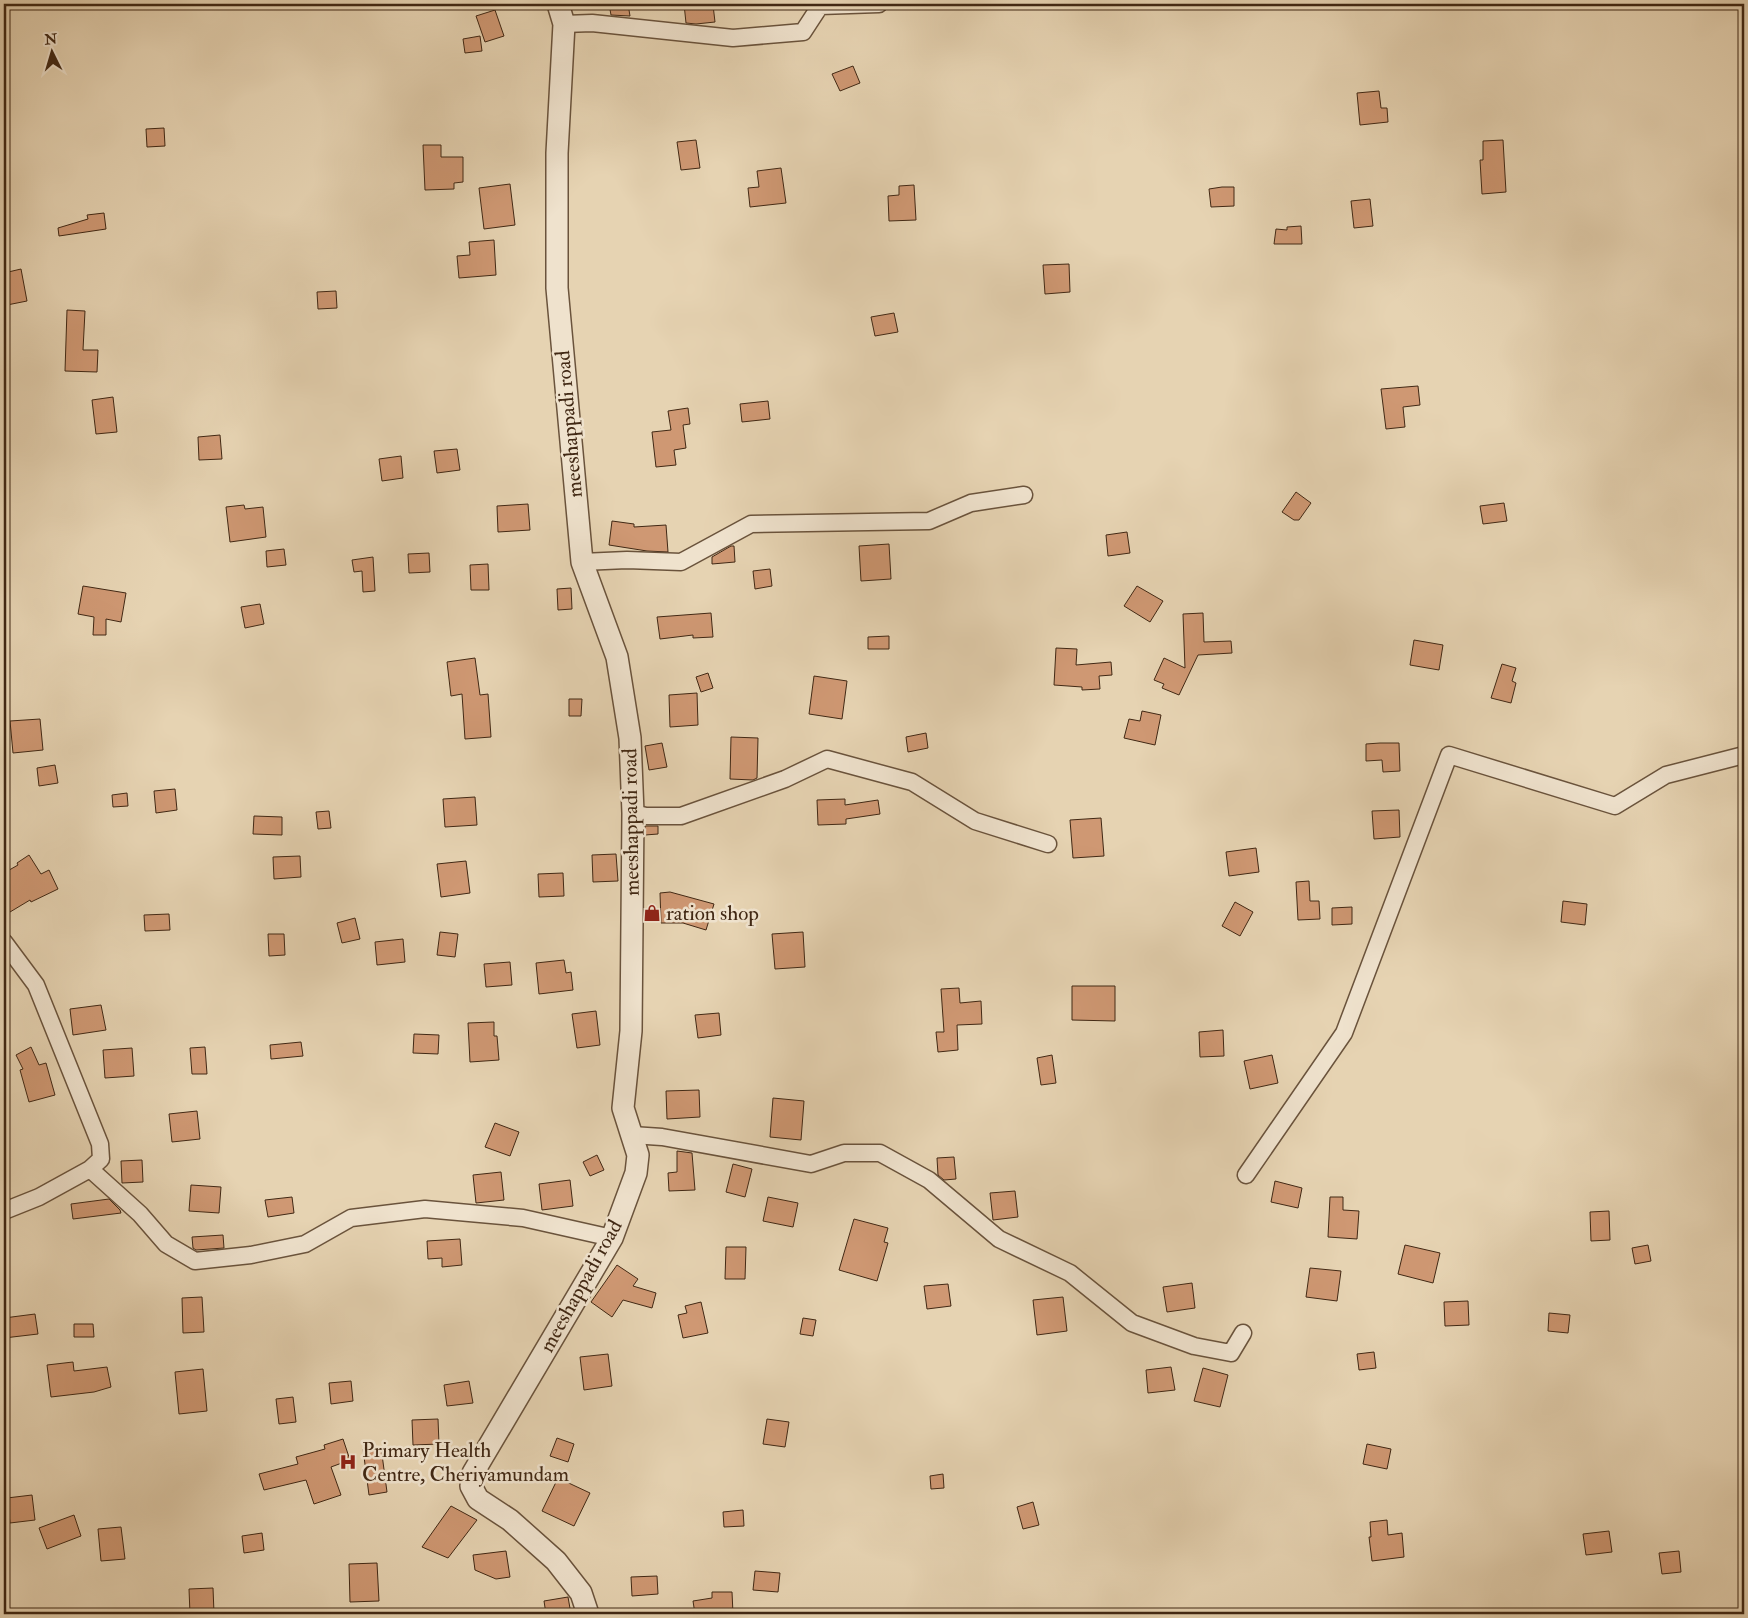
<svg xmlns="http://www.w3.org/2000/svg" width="1748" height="1618" font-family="'IM FELL Double Pica',serif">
<rect width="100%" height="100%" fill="#e6d3b2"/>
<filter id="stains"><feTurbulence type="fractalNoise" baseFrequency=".004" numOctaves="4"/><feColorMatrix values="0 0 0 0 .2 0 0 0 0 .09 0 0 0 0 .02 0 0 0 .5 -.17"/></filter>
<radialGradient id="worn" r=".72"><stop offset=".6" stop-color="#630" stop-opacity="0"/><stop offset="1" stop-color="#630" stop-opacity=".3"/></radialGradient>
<path fill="#cf9873" stroke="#412814" d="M609,4h19l2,12 -19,-1z
M684,4h18v2l11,-1 2,17 -19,2 -10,-1z
M495,10l9,26 -19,6 -9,-26z
M480,36l2,15 -17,2 -2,-14z
M853,66l7,17 -20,8 -8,-17z
M1379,91l2,17h6l1,14 -28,3 -3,-32z
M164,128l1,18 -18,1 -1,-18z
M696,140l4,28 -19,2 -4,-28z
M1503,140l3,52 -24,2 -2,-34h3v-19z
M423,145h18v12h22v25l-9,1v6l-29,1z
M781,168l5,35 -36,4 -2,-19 11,-1 -2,-16z
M510,184l5,41 -31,4 -5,-41z
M914,185l2,35 -27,1 -1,-25 11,-1v-9z
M1222,187h12v19l-23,1 -2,-18z
M1370,199l3,27 -19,2 -3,-27z
M104,213l2,16 -47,7 -1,-8 30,-9 -1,-4z
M1301,226l1,18h-28l2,-15 11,1v-3z
M494,240l2,35 -37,3 -2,-22 13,-1 -1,-13z
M1069,264l1,28 -25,2 -2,-29z
M21,269l6,32 -20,4 -3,-15v-17z
M336,291l1,17 -19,1 -1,-17z
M67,310l18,1 -2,39h15l-1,22 -32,-1z
M894,313l4,19 -23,4 -4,-19z
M1418,386l2,19 -17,2 2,20 -19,2 -5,-40z
M113,397l4,35 -21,2 -4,-34z
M768,401l2,18 -28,3 -2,-18z
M688,408l2,16 -7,1 3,23 -12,2 2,15 -20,2 -4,-35 19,-2 -3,-19z
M220,435l2,24 -23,1 -1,-23z
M457,449l3,21 -23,3 -3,-22z
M401,456l2,22 -21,3 -3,-22z
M1296,492l15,11 -12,17h-5l-12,-8z
M1504,503l3,18 -24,3 -3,-18z
M528,504l2,26 -32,2 -1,-26z
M244,505l1,4 18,-2 3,30 -36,5 -4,-35z
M612,521l22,3v3l32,-2 2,27 -21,-1 -38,-6z
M1127,532l3,21 -22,3 -2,-21z
M889,544l2,35 -30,2 -2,-35z
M731,546h3l1,16 -23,2v-7z
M284,549l2,16 -19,2 -1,-16z
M429,553l1,19 -21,1 -1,-19z
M373,557l2,34 -12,1 -1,-21 -8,1 -2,-12z
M488,564l1,26h-18l-1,-25z
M770,569l2,17 -17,3 -2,-18z
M83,586l43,7 -5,29 -15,-3v16h-13l1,-18 -16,-3z
M1137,586l26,15 -13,21 -26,-16z
M571,588l1,21 -14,1 -1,-21z
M260,604l4,20 -19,4 -4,-21z
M711,613l2,24 -20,1v-3l-33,4 -3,-22z
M1203,613l1,29 27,-1 1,12 -34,2 -19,40 -17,-7 2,-4 -10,-4 10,-22 21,10 -2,-54z
M889,636v13h-21v-12z
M1414,640l29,5 -4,25 -29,-5z
M1056,648l21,1 -1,16 35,-3 1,13 -13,1 1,13 -18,1v-3l-28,-2z
M475,658l5,37 8,-1 3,43 -26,2 -3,-45 -11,2 -4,-34z
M1502,664l14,4 -4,13 4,2 -5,20 -20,-5z
M708,673l5,15 -12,4 -5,-15z
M814,676l33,5 -5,38 -33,-5z
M697,693l1,32 -28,2 -1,-32z
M569,699h13l-1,17h-12z
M1142,711l19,4 -6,30 -31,-7 5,-19 11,2z
M40,719l3,31 -30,3 -3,-32z
M926,733l2,15 -20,4 -2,-15z
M731,737l27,1 -1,40 -4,2 -23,-1z
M662,743l5,24 -18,3 -4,-24z
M1380,743h19l1,28 -17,1 -1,-12 -16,1v-17z
M55,765l3,18 -19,3 -2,-18z
M175,789l2,21 -21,3 -2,-22z
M127,793l1,13 -15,1 -1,-12z
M475,797l2,28 -32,2 -2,-28z
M845,799v6l33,-5 2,14 -34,5v5l-28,1 -1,-25z
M1399,810l1,27 -26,2 -2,-28z
M329,811l2,17 -13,1 -2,-17z
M254,816l28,1v18l-29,-1z
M1101,818l3,38 -31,2 -3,-38z
M645,826h13v8l-13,1z
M1256,848l3,24 -30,4 -3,-24z
M616,854l2,27 -25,1 -1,-27z
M29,855l12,19 8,-4 9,19 -27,13 -1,-2 -20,12 -6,-10v-29l14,-8 -1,-2z
M300,856l1,21 -27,2 -1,-22z
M466,861l4,32 -29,4 -4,-33z
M563,873l1,23 -25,1 -1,-23z
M1309,881l1,20h9l1,18 -22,1 -2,-38z
M670,892l44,12 -8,26 -23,-7h-22l-1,-30z
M1563,901l24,3 -2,21 -24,-3z
M1235,902l18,10 -13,24 -18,-10z
M1352,907v17l-20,1v-17z
M169,914l1,16 -25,1 -1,-16z
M355,918l5,21 -18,4 -5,-20z
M440,932l18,2 -3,23 -18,-2z
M803,932l2,35 -30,2 -3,-35z
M268,934h16l1,21 -16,1z
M403,939l2,23 -28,3 -2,-23z
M564,960l2,13 5,-1 2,18 -34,4 -3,-31z
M510,962l2,23 -26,2 -2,-23z
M1072,986h43v35l-43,-1z
M959,988l1,15 21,-2 1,23 -25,1 1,25 -20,2 -2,-20h8l-3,-43z
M101,1005l5,25 -33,5 -3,-26z
M596,1011l4,34 -23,3 -5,-34z
M719,1013l2,22 -23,3 -3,-23z
M494,1022v14h3l2,24 -29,2 -2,-39z
M1223,1030l1,26 -24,1 -1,-25z
M414,1034l25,1 -1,19 -25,-1z
M301,1042l2,14 -32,3 -1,-14z
M31,1047l8,18 7,-2 9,32 -26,7 -9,-32 3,-1 -7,-14z
M205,1047l2,27h-15l-2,-26z
M132,1048l2,28 -29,2 -2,-28z
M1052,1055l4,28 -15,2 -4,-27z
M1272,1055l6,28 -28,6 -6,-28z
M699,1090l1,27 -33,2 -1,-28z
M773,1098l31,3 -3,39 -31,-3z
M197,1111l3,28 -28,3 -3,-28z
M495,1123l24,9 -9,24 -25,-9z
M677,1151l15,2 3,37 -26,1 -1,-18 9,-1z
M597,1155l7,15 -14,6 -7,-14z
M954,1157l2,22 -12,1 -6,-5 -1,-17z
M142,1160l1,22 -21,1 -1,-22z
M733,1164l19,5 -7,28 -19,-5z
M501,1172l3,28 -28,3 -3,-28z
M570,1180l3,26 -31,4 -3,-26z
M1275,1181l27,7 -4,20 -27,-6z
M191,1185l30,2 -2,26 -30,-2z
M1015,1191l3,26 -25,3 -3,-27z
M292,1197l2,16 -26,4 -3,-17z
M768,1197l30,6 -5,24 -30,-6z
M1330,1197h13v13l16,1 -2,28 -29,-2z
M109,1199l11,11 1,3 -48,6 -2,-15z
M1609,1211l1,29 -19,1 -1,-29z
M854,1219l34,9 -4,14 4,1 -11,38 -38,-11z
M223,1235l1,13 -28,2 -3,-2 -1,-11z
M460,1239l2,26 -20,2v-9l-14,1 -1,-18z
M1405,1245l35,8 -7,30 -35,-9z
M1648,1245l3,16 -16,3 -3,-16z
M726,1247h20l-1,32h-20z
M617,1265l21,14 -5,7 23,7 -4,15 -29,-8 -11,17 -21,-15z
M1310,1268l31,3 -4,30 -31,-4z
M1192,1283l3,25 -28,4 -4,-25z
M948,1284l3,22 -24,3 -3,-23z
M202,1297l2,35 -21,1 -1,-35z
M1063,1297l4,34 -30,4 -4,-35z
M1468,1301l1,24 -24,1 -1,-24z
M701,1302l7,31 -25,5 -5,-23 9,-2 -2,-7z
M1549,1313l21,2 -2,18 -20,-2z
M35,1314l3,20 -34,4v-20z
M803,1318l13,2 -3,16 -13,-2z
M74,1324h19l1,13h-20z
M1374,1352l2,16 -17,2 -2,-16z
M608,1354l4,32 -28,4 -4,-33z
M73,1362l1,9 33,-4 4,20 -17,5 -43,5 -4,-32z
M1171,1367l4,23 -27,3 -2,-23z
M1203,1368l25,7 -8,32 -26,-6z
M203,1369l4,42 -28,3 -4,-42z
M351,1381l2,20 -22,3 -2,-21z
M469,1381l4,22 -26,3 -3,-21z
M293,1397l3,25 -17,2 -3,-25z
M438,1419l1,25 -26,1 -1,-25z
M767,1419l22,3 -4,25 -22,-3z
M557,1438l17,6 -6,18 -18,-6z
M343,1439l7,21 -19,7 10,28 -27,9 -8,-24 -42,10 -5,-16 39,-10 -2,-7 29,-8 -1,-4z
M1367,1444l24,5 -4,20 -24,-5z
M381,1447l6,45 -18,3 -6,-46z
M943,1474l1,14 -13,1 -1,-13z
M558,1478l32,15 -16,33 -32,-15z
M32,1495l3,25 -25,3 -3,-25z
M1033,1502l6,23 -16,4 -6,-22z
M451,1506l26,14 -29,38 -26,-11z
M743,1510l1,16 -20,1 -1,-15z
M74,1515l7,21 -34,13 -8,-21z
M1387,1520l1,15 14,-2 2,24 -32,4 -3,-24h2l-1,-15z
M121,1527l4,32 -24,2 -3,-32z
M1609,1531l3,21 -26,3 -3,-21z
M262,1533l2,17 -20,3 -2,-17z
M506,1551l4,26 -14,2 -21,-9 -2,-15z
M1679,1551l2,21 -19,2 -3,-21z
M377,1563l2,38 -29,1 -1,-38z
M755,1571l25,2 -2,19 -25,-2z
M657,1576l1,18 -26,2 -1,-19z
M213,1588l1,25 -24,1 -1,-25z
M712,1592h20l1,22h-20v-2l-18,2 -2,-13 19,-3z
M568,1597l3,17h-25l-2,-13z"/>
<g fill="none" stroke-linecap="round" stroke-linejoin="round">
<g stroke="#6a533c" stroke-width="19">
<path id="minor" d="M564,24l28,-1 141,15 70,-6 17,-26 59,-2
M582,562l45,-2 54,2 70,-38 178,-3 42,-18 53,-8
M633,813l13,3h35l104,-37 42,-20 85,23 63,39 73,23
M4,942l32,43 64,159 1,15 -11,10
M632,1135l30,2 149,27 33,-11h36l49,27 70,59 71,34 62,50 62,23 37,7 12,-20
M1246,1175l98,-142 105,-278 166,51 51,-31 78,-20
M4,1211l35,-14 51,-28 50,45 26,30 29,17 56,-6 54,-11 46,-26 74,-9 98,9 89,20"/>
</g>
<g stroke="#6a533c" stroke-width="24">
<path id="tertiary" d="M558,4l6,20 -7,129v135l25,274 35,95 13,81 3,75 -2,218 -8,77 15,47 -2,18 -24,65 -139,235 -2,13 7,13 32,21 46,41 25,32 7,21"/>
</g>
<use href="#minor" stroke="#efe2cd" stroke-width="16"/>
<use href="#tertiary" stroke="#efe2cd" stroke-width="21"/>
</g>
<defs>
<g id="shop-bare" transform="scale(1.35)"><path d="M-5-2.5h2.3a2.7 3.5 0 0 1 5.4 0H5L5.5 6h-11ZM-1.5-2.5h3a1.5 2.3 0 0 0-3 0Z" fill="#8f2418" stroke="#efe2cd" stroke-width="2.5" paint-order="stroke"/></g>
<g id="hospital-bare" transform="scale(1.35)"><path d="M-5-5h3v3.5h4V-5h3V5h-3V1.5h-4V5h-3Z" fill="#8f2418" stroke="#efe2cd" stroke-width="2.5" paint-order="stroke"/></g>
</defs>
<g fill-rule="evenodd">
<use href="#shop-bare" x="652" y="913"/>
<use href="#hospital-bare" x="348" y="1462"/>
</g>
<g text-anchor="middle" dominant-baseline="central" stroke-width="5" stroke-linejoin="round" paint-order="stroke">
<g font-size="21" fill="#412814" stroke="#efe2cd">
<text transform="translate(569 424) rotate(-95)">meeshappadi road</text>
<text transform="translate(631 822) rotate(-91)">meeshappadi road</text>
<text transform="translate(581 1286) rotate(-61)">meeshappadi road</text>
</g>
<g font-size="21" fill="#412814" stroke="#efe2cd" text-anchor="start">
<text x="666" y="913">ration shop</text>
<text x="362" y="1450">Primary Health<tspan x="362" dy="24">Centre, Cheriyamundam</tspan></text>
</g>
</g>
<rect width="1748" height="1618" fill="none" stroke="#e6d3b2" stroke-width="20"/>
<rect x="5" y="5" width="1738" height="1608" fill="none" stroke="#412814" stroke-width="2.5"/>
<rect x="10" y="10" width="1728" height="1598" fill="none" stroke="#412814"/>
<g transform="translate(52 52) rotate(355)" stroke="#efe2cd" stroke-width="4" paint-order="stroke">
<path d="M0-4L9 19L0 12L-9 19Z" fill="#412814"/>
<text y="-8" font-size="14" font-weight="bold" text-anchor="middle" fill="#412814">N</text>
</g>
<rect width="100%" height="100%" filter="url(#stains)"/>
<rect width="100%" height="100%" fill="url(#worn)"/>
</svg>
